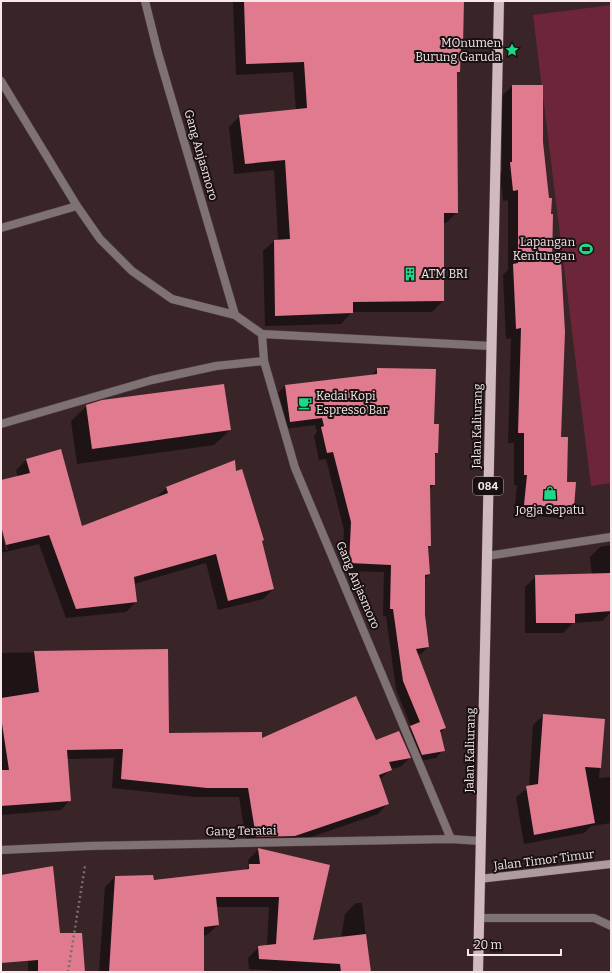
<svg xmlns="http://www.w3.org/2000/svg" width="612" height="973" font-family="Bitter,serif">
<rect width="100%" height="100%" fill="#392428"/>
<path fill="#6d2639" d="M611,5v478l-20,3 -58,-471z"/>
<path fill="#0007" d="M233,1h231l-2,44 -2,2 -1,24 -3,3 1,138 -11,11h-3v78l-11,11h-80l-11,12 -76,2 -2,-75 11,-10 4,-1 -4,-70 -40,4 -5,-47 11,-11 56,-6 -3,-38 -57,3z
M512,86l30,56 8,73 10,223 6,44 8,25 -11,11 -49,-3 3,-30h-3v-42h-6l3,-105 -5,1 -3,-64 5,-5v-70l-5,1 -3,-28 2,-2v-75z
M378,369l55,56 4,28 -3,3v29l-5,4 1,57 -3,3 2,25 -5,5v36l4,32 -7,7 -4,1 28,73 -5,5 3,17 -7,8 -22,4 -11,-27 8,-8 -15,-38 -10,-73h-3l1,-44 -42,-1 2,-41 -18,-71 -7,1 -5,-24 3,-4 -2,-7 -33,4 -4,-36 7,-7 85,-10z
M87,406l143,24 -16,15 -137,19 -6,-43z
M26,460l55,67 75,-29 10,-10 68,-26 1,10 26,70 12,47 -10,10 -45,11 -12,-47 -72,21 2,18 -10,10 -60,6 -27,-74 -38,9v-23l5,20h2l-7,-28v-41l17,-4 -2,-7z
M611,545v67l-9,9 -29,2 -10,10h-38v-46l11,-11 56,-1 -2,-18 10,-10z
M167,650l1,84 92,5 116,2 34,17 -10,9 -9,2 -12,11 8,24 -9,10 -93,32h-38l-8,-49h-43l-84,-9 2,-30 -47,1 3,41 -9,10 -60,5v-162z
M544,715l60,5 -5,58 12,-1v46l-20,3 -7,7 -60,11 -8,-47 13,-10 4,-62z
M258,850l54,91 29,-3 4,-24 11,-11h6l8,69h-79l-42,-3 -1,-11 11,-11 8,-1 2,-39h-53l2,18 -11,10 -4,1v36h-104l6,-85 10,-10 38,4 91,-10 5,-5 -1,-6z
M28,944l56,28h-56z"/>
<path fill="#df7a8f" d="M244,1h220l-1,45 -2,-1 -1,27h-3l1,141h-14v88l-91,1v11l-78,3 -1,-76 16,-1 -5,-79 -40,4 -6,-49 68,-7 -3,-46 -58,2z
M512,85h31v57l6,56h3l-1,16h2l-1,48 9,-1 4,71 -4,105h7l-1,45h9l-2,26 -50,-3 3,-30h-3v-42h-6l3,-105 -5,1 -3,-65 5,-1v-73l-5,1 -3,-29h2z
M377,368l59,1 -2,55h5l-1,29h-3v32h-5l1,61h-3l2,28 -5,1v40l4,32 -13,2 30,79 -6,2 5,21 -23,4 -12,-29 10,-4 -17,-41 -10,-72h-3l1,-44 -42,-2 2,-41 -18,-70 -6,1 -6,-26 3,-1 -2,-8 -32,4 -5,-37 92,-11z
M224,384l7,46 -139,19 -6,-44 16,-5z
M61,449l21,77 86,-33 -2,-6 69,-27 1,11 6,-2 22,71 -2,1 12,48 -46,12 -12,-47 -82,23 3,25 -61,7 -27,-74 -43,10 -5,-19v-46l29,-7 -4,-14z
M611,573v38l-36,3v9h-39l-1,-48z
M168,649l1,84 93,-1v6l94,-42 20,44 23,-9 12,27 -22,4 3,8 -13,5 10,29 -94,32 -39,1 -8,-49h-41l-86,-9 2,-30 -56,1 4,51 -70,5v-36h8l-8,-53v-19l38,-6 -5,-41z
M543,714l62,5 -4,49 -16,-1 10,56 -61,12 -8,-49 12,-2z
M258,848l72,17 -17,75 53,-6 5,38h-30l-1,-8 -81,-5 -1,-13 18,-2 3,-47h-63l3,28 -15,2v45h-95l6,-96 38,-1 1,5 95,-11v-5h11z
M53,866l7,67h22l3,39h-47v-12l-37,3v-88z"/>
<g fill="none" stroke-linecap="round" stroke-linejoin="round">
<g stroke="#533f43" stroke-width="9">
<path id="street" d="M145,1l13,52 77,262
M1,81l76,125 23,33 32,32 40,28 63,16 27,19 229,12
M1,228l76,-22
M262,334l2,27 31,107 156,371
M1,424l151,-44 64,-14 48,-5
M487,556l124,-19
M1,850l87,-4 363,-7 30,2
M479,918h115l17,8"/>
</g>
<g stroke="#533f43" stroke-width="9">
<path id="secondary" d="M479,879l132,-15"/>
</g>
<g stroke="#533f43" stroke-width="11">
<path id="primary" d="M478,972l21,-971"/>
</g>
<path stroke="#7d6b6e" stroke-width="2.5" stroke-dasharray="2 3" stroke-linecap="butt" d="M68,972l17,-106"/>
<use href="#street" stroke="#7e7274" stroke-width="8"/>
<use href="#secondary" stroke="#ad9b9d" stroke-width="8"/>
<use href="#primary" stroke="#d1babd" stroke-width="10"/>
</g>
<defs>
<g id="sight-bare" transform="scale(1.08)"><path d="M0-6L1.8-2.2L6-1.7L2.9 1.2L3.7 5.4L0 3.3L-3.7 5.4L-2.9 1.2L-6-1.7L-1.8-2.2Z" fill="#1bd988" stroke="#191012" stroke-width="2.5" paint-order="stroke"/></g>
<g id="stadium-bare" transform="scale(1.08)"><path d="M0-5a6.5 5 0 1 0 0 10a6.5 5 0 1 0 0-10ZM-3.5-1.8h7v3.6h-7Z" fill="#1bd988" stroke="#191012" stroke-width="2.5" paint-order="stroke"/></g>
<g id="building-bare" transform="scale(1.08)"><path d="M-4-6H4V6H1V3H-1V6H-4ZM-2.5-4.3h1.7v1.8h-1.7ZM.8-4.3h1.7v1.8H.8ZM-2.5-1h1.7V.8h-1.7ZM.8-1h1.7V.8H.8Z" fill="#1bd988" stroke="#191012" stroke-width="2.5" paint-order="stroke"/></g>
<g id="cafe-bare" transform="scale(1.08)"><path d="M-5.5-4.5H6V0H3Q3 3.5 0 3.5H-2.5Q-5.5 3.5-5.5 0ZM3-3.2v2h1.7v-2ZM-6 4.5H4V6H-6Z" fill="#1bd988" stroke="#191012" stroke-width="2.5" paint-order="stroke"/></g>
<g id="shop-bare" transform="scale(1.08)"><path d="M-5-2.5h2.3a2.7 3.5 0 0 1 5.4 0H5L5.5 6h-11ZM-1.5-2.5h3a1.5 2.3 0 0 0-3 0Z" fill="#1bd988" stroke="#191012" stroke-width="2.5" paint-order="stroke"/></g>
</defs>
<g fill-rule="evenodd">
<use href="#sight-bare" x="512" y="50"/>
<use href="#stadium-bare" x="586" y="249"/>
<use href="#building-bare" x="410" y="274"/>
<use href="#cafe-bare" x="305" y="403"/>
<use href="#shop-bare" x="550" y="493"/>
</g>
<g text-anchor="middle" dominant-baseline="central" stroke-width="4" stroke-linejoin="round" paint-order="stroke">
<rect fill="#191012" stroke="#b4a7a9" stroke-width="1" x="473" y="477" width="30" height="18" rx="3"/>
<g font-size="11" font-weight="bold" fill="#f6e8ea">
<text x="488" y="486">084</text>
</g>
<g font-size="12" fill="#f6e8ea" stroke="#191012" text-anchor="end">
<text x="501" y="43">MOnumen<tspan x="501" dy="14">Burung Garuda</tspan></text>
<text x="575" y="242">Lapangan<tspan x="575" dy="14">Kentungan</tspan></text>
<text x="421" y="274" text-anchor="start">ATM BRI</text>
<text x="316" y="396" text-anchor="start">Kedai Kopi<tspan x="316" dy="14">Espresso Bar</tspan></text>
<text x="550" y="510" text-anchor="middle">Jogja Sepatu</text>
</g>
<g font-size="12" fill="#f6e8ea" stroke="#191012">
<text transform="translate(201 155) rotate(74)">Gang Anjasmoro</text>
<text transform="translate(477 426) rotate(-89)">Jalan Kaliurang</text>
<text transform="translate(358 585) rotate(67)">Gang Anjasmoro</text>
<text transform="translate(470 750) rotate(-89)">Jalan Kaliurang</text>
<text transform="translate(241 831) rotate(-1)">Gang Teratai</text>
<text transform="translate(544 860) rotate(-7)">Jalan Timor Timur</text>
</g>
</g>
<rect width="612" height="973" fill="none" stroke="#f6e8ea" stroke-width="4"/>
<path d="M468 949v6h93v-6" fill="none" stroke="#f6e8ea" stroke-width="2"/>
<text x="474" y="949" font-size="12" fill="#f6e8ea" stroke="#191012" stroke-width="3" paint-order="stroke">20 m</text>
</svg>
